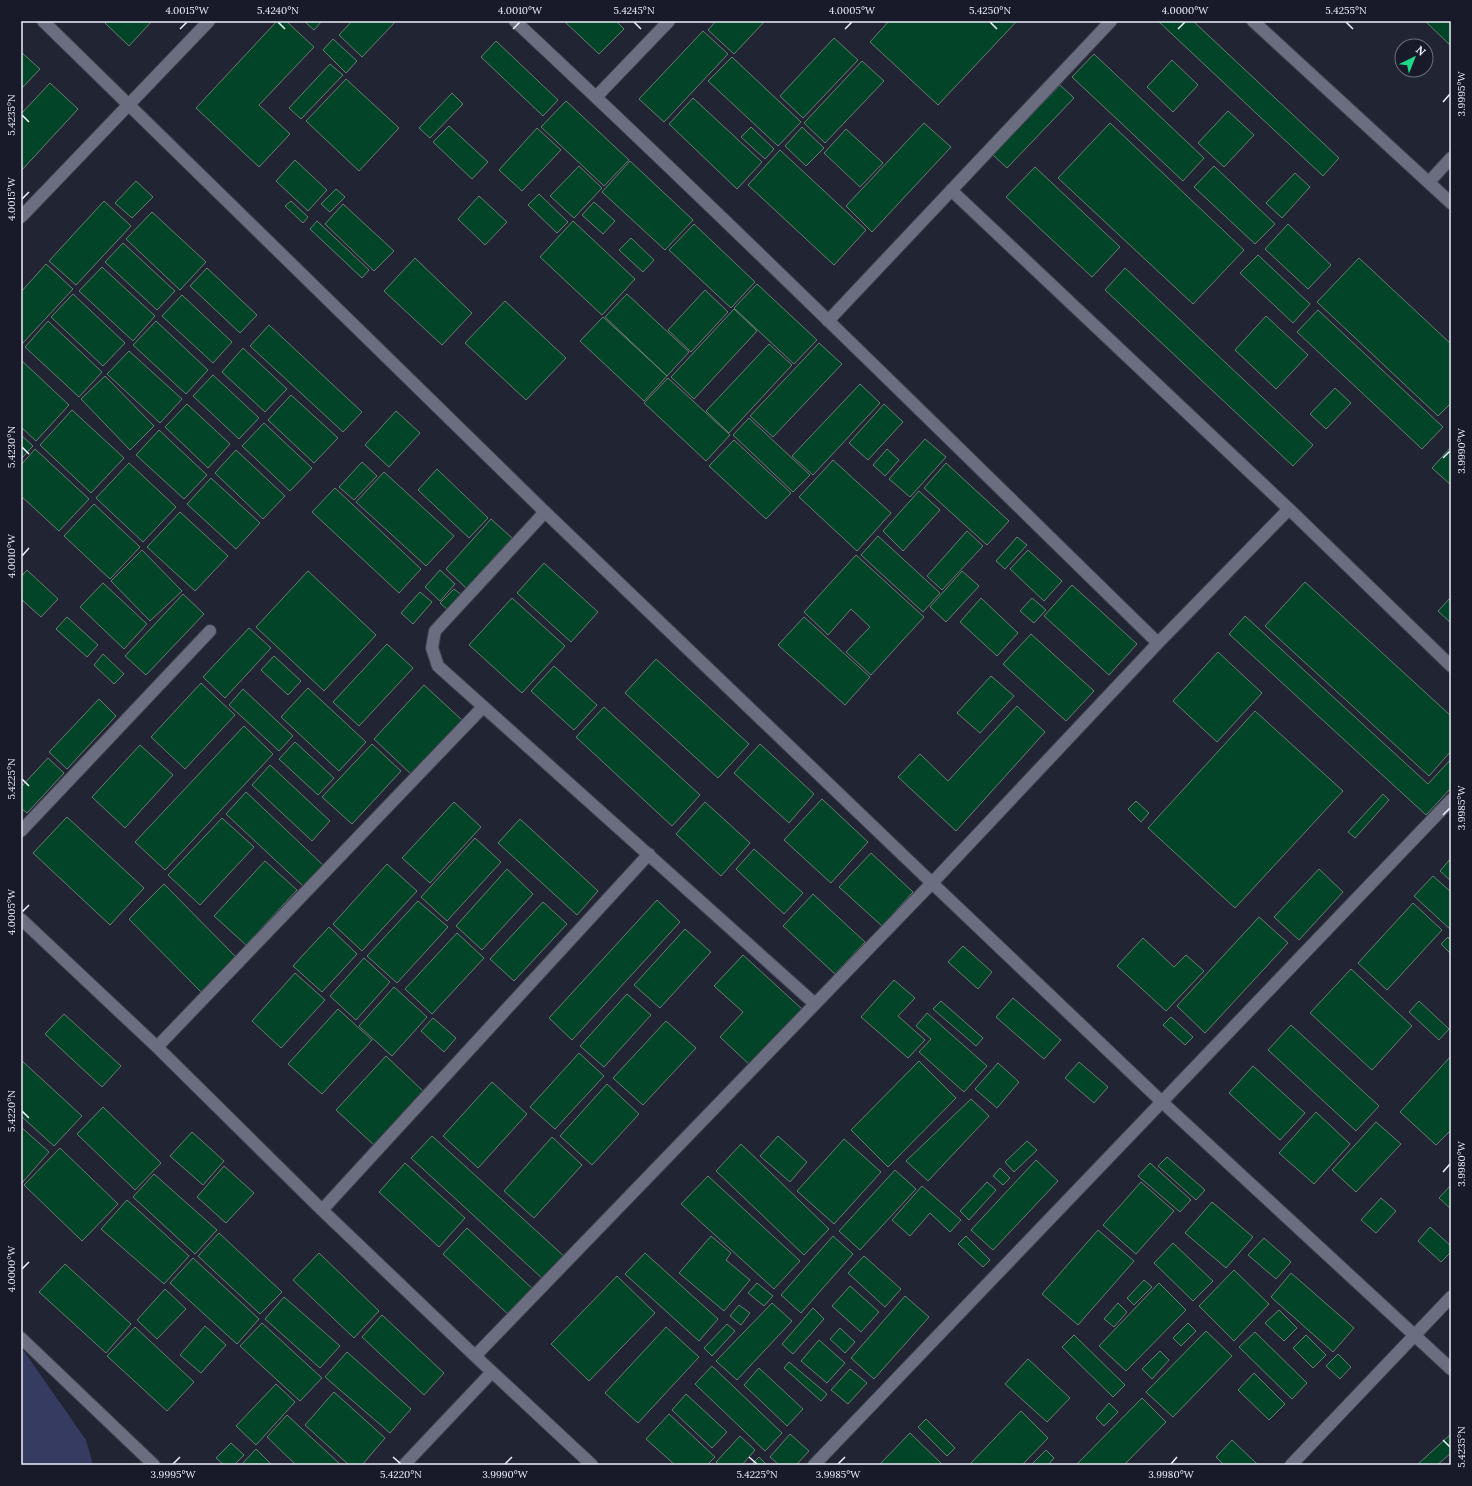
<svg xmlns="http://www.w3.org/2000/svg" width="1472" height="1486" font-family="Lora,serif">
<rect width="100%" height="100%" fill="#212433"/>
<path fill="#363b62" d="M21,1347l65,93 7,25h-72z"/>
<path fill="#024427" stroke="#6a7d71" d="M107,21h45l-23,25 -24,-23z
M277,21h9l28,26 -55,58 31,29 -31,33 -63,-59z
M304,21h18l-8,9z
M352,21h44l-34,36 -23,-22z
M564,21h52l8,8 -25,25z
M716,21h49l-31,33 -26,-24z
M889,21h128l-79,84 -68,-63z
M1158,21h35l146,137 -16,18z
M1425,21h26v25z
M703,31l25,23 -64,68 -25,-23z
M834,38l24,22 -55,58 -23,-22z
M333,39l24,22 -11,12 -23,-23z
M496,41l62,59 -15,16 -62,-59z
M21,52l19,17 -19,20z
M1094,54l110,104 -21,23 -111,-104z
M732,57l69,65 -23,24 -70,-65z
M1172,60l26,25 -25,27 -26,-25z
M862,61l22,20 -59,62 -21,-20z
M330,64l13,11 -42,44 -12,-11z
M346,79l53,49 -40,43 -53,-50z
M50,83l28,26 -57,62v-57z
M1060,85l14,13 -67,70 -14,-13z
M452,93l11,11 -33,34 -11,-10z
M693,98l69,64 -25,27 -68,-65z
M566,101l63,59 -25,26 -63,-59z
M1228,111l26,24 -30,32 -26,-24z
M924,123l27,24 -79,85 -26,-26z
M1110,123l134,127 -51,54 -135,-126z
M449,126l39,36 -16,17 -39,-37z
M751,127l23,22 -9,10 -24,-22z
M802,127l22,21 -18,18 -21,-20z
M537,128l24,22 -39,41 -23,-21z
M846,129l37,34 -23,24 -36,-34z
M780,150l86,80 -32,35 -86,-80z
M295,160l32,30 -19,21 -32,-30z
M630,161l63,59 -28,30 -63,-58z
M579,166l23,22 -28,30 -24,-22z
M1214,166l61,58 -20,20 -61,-57z
M1035,167l85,80 -28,30 -86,-80z
M1295,173l15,14 -28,31 -16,-15z
M136,181l17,16 -21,21 -17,-15z
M336,189l9,8 -15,15 -9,-8z
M539,194l29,28 -11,11 -29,-28z
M479,196l28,26 -22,23 -27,-26z
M104,201l27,25 -55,59 -27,-24z
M291,201l17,16 -5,6 -18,-17z
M594,202l21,19 -12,13 -21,-19z
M343,204l51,47 -20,20 -49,-47z
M152,212l54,50 -26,28 -54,-51z
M317,221l52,49 -7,8 -52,-49z
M573,221l62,58 -33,36 -62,-58z
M694,224l61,58 -24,26 -62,-58z
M1288,224l43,41 -23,24 -43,-40z
M631,238l23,22 -11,12 -24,-22z
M123,243l52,48 -18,19 -52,-48z
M1258,255l52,49 -17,19 -53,-50z
M415,258l57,55 -30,32 -58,-54z
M1359,258l92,86v59l-13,13 -121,-114z
M46,264l27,25 -51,55 -1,-1v-51z
M102,267l53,49 -22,25 -54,-50z
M207,268l50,47 -17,18 -50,-47z
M1125,268l188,177 -20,21 -188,-176z
M757,284l60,56 -23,24 -60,-56z
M705,290l23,22 -37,40 -23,-22z
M73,294l52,49 -22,23 -52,-49z
M627,294l62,58 -22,24 -62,-59z
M182,295l50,47 -19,21 -51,-47z
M505,301l61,57 -40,42 -61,-57z
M734,309l23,22 -63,68 -23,-22z
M1318,310l125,117 -21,22 -125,-117z
M1266,316l42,39 -32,34 -41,-39z
M603,317l64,59 -23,25 -64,-60z
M48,321l54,51 -23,25 -54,-50z
M156,321l52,49 -22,24 -53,-49z
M269,325l93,87 -19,20 -93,-86z
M819,343l23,21 -69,73 -23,-21z
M769,344l23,21 -63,68 -23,-22z
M243,348l44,41 -22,23 -43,-40z
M129,351l53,48 -22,24 -53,-49z
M21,360l48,45 -33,36 -15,-14z
M213,375l46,43 -20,21 -46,-43z
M105,376l49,50 -24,24 -49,-51z
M668,378l62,57 -24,26 -62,-58z
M860,384l20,19 -67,72 -21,-19z
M1335,388l16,15 -25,26 -16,-15z
M291,395l47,43 -24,25 -46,-43z
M187,404l43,40 -22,24 -43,-41z
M884,404l19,18 -35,38 -19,-17z
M72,410l52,48 -33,35 -51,-48z
M396,411l24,22 -31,34 -24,-22z
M749,418l61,57 -17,17 -60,-57z
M264,423l48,45 -22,23 -48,-45z
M159,430l48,45 -23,24 -48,-44z
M21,435l12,11 -12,13z
M925,439l21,18 -36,40 -21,-18z
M734,440l57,53 -25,26 -57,-53z
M1450,448l1,1v36l-19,-17z
M35,449l54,50 -30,32 -38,-35v-31z
M887,449l12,11 -14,16 -12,-11z
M236,450l49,46 -22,23 -48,-46z
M833,460l58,53 -34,38 -58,-54z
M362,462l15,14 -23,24 -15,-13z
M129,463l47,44 -33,35 -47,-44z
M946,463l63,58 -22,24 -63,-57z
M437,469l51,49 -19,20 -51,-48z
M384,472l70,64 -28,30 -70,-64z
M211,478l49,45 -24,26 -49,-45z
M335,488l86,81 -22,24 -87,-81z
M919,491l21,19 -37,41 -20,-20z
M94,504l46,43 -30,32 -46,-43z
M180,512l48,44 -33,35 -48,-44z
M491,519l21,19 -46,50 -20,-19z
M967,531l16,15 -41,44 -15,-14z
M878,536l62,57 -17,19 -62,-57z
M1017,537l10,8 -22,24 -9,-8z
M142,550l40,41 -32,30 -39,-40z
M1028,550l34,31 -18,20 -34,-32z
M856,555l68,62 -53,58 -25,-23 24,-25 -19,-18 -23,26 -24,-23z
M544,563l54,49 -27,30 -54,-49z
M27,570l31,29 -17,18 -20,-18v-22z
M440,570l15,14 -15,17 -15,-14z
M308,571l68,64 -52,56 -68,-64z
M962,571l17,15 -33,36 -16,-15z
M1305,582l146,134v35l-22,25 -164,-150z
M103,583l44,41 -23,25 -44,-42z
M1072,585l65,59 -28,31 -65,-59z
M454,589l9,7 -14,15 -9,-8z
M420,592l12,10 -19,22 -12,-11z
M183,594l21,20 -58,61 -21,-19z
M1451,597v26l-13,-12z
M512,598l53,48 -43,47 -53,-48z
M981,598l37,35 -21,23 -37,-34z
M1032,598l14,12 -12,13 -14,-12z
M1245,616l183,168 23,-25v29l-25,27 -197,-181z
M67,617l31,28 -11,12 -31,-28z
M804,617l66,60 -25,28 -67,-60z
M249,628l22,20 -46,50 -22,-21z
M1031,634l63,57 -28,30 -63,-57z
M387,644l26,24 -54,58 -26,-24z
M1218,652l44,41 -45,49 -44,-41z
M103,654l21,20 -10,10 -20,-19z
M274,656l27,25 -13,14 -27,-25z
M656,659l93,85 -31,34 -93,-85z
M554,666l43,39 -23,25 -43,-39z
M991,676l23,20 -34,37 -23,-20z
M201,683l34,32 -50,54 -34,-32z
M424,685l38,35 -51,54 -37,-35z
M308,688l58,54 -27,29 -58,-54z
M243,689l50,47 -14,15 -50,-46z
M99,699l17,17 -49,53 -18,-17z
M1017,706l28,26 -89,99 -58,-54 22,-23 28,27z
M604,707l96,88 -28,31 -96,-89z
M1255,711l88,80 -108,117 -87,-80z
M244,726l29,28 -108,116 -30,-28z
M295,742l39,36 -16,17 -39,-36z
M372,744l29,27 -49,53 -30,-27z
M760,744l54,50 -25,29 -55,-50z
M140,745l33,30 -48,53 -33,-31z
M48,758l16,15 -37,40 -6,-5v-21z
M270,765l60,56 -18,20 -60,-56z
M246,792l77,73 -20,21 -77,-72z
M1383,794l6,6 -34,38 -7,-6z
M822,799l46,43 -37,41 -47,-43z
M1136,801l13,12 -8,9 -13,-13z
M454,802l27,25 -51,56 -28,-25z
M705,802l45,41 -29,33 -45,-42z
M67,817l77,71 -34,37 -77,-72z
M222,818l32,29 -54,58 -32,-30z
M520,819l78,72 -21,24 -79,-72z
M475,838l26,24 -54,59 -26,-24z
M754,849l49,44 -19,21 -48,-45z
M871,853l42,39 -31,34 -43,-39z
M1451,858v23l-11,-10z
M265,861l32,29 -51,55 -32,-29z
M387,864l30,27 -55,60 -29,-27z
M507,869l26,25 -51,56 -26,-24z
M1319,869l24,23 -44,48 -25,-23z
M1433,876l18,16v38l-37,-34z
M164,884l73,74 -35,35 -73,-74z
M813,894l52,48 -30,32 -52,-48z
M657,900l23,22 -108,118 -23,-22z
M418,901l30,26 -51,56 -30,-27z
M543,902l24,22 -53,57 -24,-22z
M1413,903l29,27 -55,60 -29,-27z
M1259,917l29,26 -83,90 -28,-27z
M329,927l28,27 -35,38 -29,-26z
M685,929l26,23 -51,56 -26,-23z
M457,933l27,25 -52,56 -27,-25z
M1448,937l3,4v13l-10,-10z
M1143,938l31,29 12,-12 18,16 -38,40 -49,-45z
M963,946l29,26 -14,17 -30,-27z
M743,955l60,55 -52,56 -31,-29 23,-25 -29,-26z
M364,958l26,24 -34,38 -26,-24z
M1351,969l61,57 -40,44 -62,-57z
M295,973l30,27 -44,48 -29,-27z
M894,980l21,18 -17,18 27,24 -17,18 -47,-41z
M394,987l33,30 -35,39 -33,-30z
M627,994l24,21 -47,52 -24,-21z
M1013,998l48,42 -17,19 -48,-42z
M941,1001l42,37 -7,8 -43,-37z
M1419,1001l30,28 -10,11 -30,-28z
M338,1009l34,31 -50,54 -34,-30z
M927,1013l60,53 -23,26 -45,-40 12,-13 -15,-13z
M64,1014l57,52 -19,21 -57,-53z
M1171,1017l22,20 -8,8 -22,-20z
M433,1018l23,20 -12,14 -23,-21z
M666,1021l30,27 -53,57 -30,-27z
M1291,1025l88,81 -23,25 -88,-81z
M579,1053l25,23 -49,53 -25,-22z
M386,1056l37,35 -49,54 -38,-35z
M1451,1056v74l-15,15 -36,-33z
M21,1060l61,56 -28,30 -33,-30z
M919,1061l37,37 -68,69 -37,-37z
M1079,1062l29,25 -14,16 -29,-25z
M998,1063l21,19 -22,26 -22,-19z
M1253,1066l52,47 -25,27 -51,-47z
M492,1082l35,32 -49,54 -35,-32z
M607,1084l32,30 -47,51 -32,-29z
M971,1099l18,17 -61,65 -22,-20z
M103,1107l58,56 -26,27 -58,-56z
M1316,1112l34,32 -36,40 -35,-31z
M1376,1122l25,22 -45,48 -24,-22z
M21,1127l28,25 -28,32z
M192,1132l32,29 -21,24 -33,-29z
M432,1136l133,121 -21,23 -133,-122z
M778,1136l29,26 -17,20 -30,-26z
M552,1137l30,28 -48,53 -30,-27z
M844,1139l37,33 -47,52 -37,-33z
M1027,1141l10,9 -23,22 -9,-10z
M741,1144l88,85 -25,26 -88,-84z
M60,1148l58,56 -36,37 -58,-56z
M1167,1157l38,33 -9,10 -38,-34z
M1036,1160l22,21 -65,69 -22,-20z
M405,1163l60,55 -26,29 -60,-55z
M1150,1163l41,37 -11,12 -42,-36z
M224,1166l30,27 -28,30 -29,-26z
M1000,1168l10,10 -7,7 -10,-9z
M895,1170l21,19 -56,61 -21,-19z
M154,1174l63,56 -22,24 -62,-57z
M708,1176l92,85 -26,28 -93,-85z
M987,1182l9,8 -27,30 -9,-9z
M1141,1182l33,29 -38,43 -33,-29z
M1451,1185v24l-12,-11z
M922,1186l39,34 -11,12 -20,-19 -20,23 -18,-16z
M1381,1198l15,13 -20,22 -15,-13z
M127,1200l62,56 -25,28 -63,-55z
M1212,1202l41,35 -27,31 -41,-35z
M1430,1227l21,19v6l-10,10 -23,-21z
M467,1228l67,62 -24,26 -67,-62z
M1098,1230l36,31 -56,64 -36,-31z
M219,1233l63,59 -22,22 -62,-58z
M711,1236l20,17 -5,7 24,20 -26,31 -45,-38z
M833,1236l20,18 -52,59 -20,-18z
M966,1236l24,24 -7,7 -25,-23z
M1264,1238l27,24 -15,17 -28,-24z
M1173,1243l40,38 -20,20 -39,-38z
M319,1253l60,58 -25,27 -61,-58z
M645,1253l73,66 -19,22 -74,-67z
M864,1256l37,33 -16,18 -37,-34z
M193,1258l66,61 -22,25 -67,-61z
M65,1264l66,60 -25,29 -67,-61z
M1234,1270l35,34 -35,37 -35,-35z
M1291,1273l63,55 -21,24 -62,-55z
M617,1276l38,37 -66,68 -38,-37z
M1144,1280l8,7 -18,18 -7,-7z
M757,1283l16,13 -9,10 -16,-13z
M1159,1283l27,27 -60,61 -27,-25z
M850,1286l29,26 -18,20 -29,-26z
M165,1289l21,20 -29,30 -20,-19z
M905,1296l24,21 -55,62 -23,-21z
M284,1297l56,49 -20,22 -55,-49z
M772,1303l20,18 -55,59 -21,-19z
M1118,1303l9,9 -13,15 -10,-8z
M739,1305l11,8 -9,12 -11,-9z
M813,1308l11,11 -31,35 -11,-10z
M1279,1310l18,18 -13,13 -19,-18z
M382,1315l62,58 -20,22 -62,-58z
M262,1323l60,55 -22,23 -60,-55z
M1188,1323l8,8 -15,15 -8,-8z
M727,1324l8,7 -23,25 -8,-8z
M205,1326l21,19 -25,28 -21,-18z
M135,1327l59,55 -27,29 -60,-55z
M666,1327l33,30 -61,66 -33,-30z
M840,1328l15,14 -10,11 -15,-14z
M1206,1331l26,25 -59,61 -27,-25z
M1255,1332l52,51 -15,16 -53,-52z
M1074,1335l51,50 -12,12 -51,-50z
M1306,1335l20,20 -13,13 -20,-20z
M819,1340l26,23 -18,20 -26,-22z
M1160,1351l9,9 -17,19 -10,-10z
M347,1352l64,57 -21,24 -65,-56z
M1338,1354l13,13 -11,12 -14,-13z
M1028,1359l42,39 -23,24 -42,-38z
M789,1362l38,32 -6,7 -37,-33z
M712,1366l70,67 -17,18 -70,-67z
M759,1368l44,41 -16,17 -43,-41z
M850,1369l17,14 -19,21 -17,-14z
M1254,1373l31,31 -16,16 -31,-30z
M276,1384l19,18 -39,43 -20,-19z
M334,1392l51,46 -23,27h-13l-44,-40z
M686,1394l41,38 -15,16 -40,-38z
M1142,1398l24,24 -42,43h-48z
M1109,1403l9,9 -14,14 -8,-8z
M1021,1411l27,27 -26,27h-53z
M669,1414l46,43 -8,8h-32l-29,-26z
M287,1415l54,50h-45l-29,-28z
M926,1419l29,29 -8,8 -29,-29z
M910,1433l33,32h-64z
M790,1434l19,17 -13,14h-17l-9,-8z
M1451,1434v19l-14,12h-20z
M740,1436l15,14 -13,15h-23l-3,-3z
M1232,1440l26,25h-34l-8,-8z
M231,1443l13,12 -10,10h-10l-8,-7z
M256,1449l16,16h-31z
M1046,1450l8,8 -6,7h-17z
M759,1457l8,8h-16z"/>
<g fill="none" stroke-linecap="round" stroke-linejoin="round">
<g stroke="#3d3f4c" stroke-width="14">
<path id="minor" d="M515,21c218,204 430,414 643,622
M1253,21l198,182
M596,97l73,-76
M1429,182l22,-24
M951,190l338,319 162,157
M21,217l188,-196
M828,321l283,-300
M545,512l-110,119 -3,17 6,18 377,338
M21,831l189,-200
M21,919l136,128 165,163 153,146 117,109
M157,1047l326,-340
M322,1210l327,-356
M21,1338l133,127
M475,1356l457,-473 226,-240 131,-134
M404,1465l88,-93
M814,1465l637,-665
M1291,1465l160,-168"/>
</g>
<g stroke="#3d3f4c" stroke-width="14">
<path id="tertiary" d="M43,21l502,491 387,371 229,218 290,268"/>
</g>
<use href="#minor" stroke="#6a6e80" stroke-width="12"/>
<use href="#tertiary" stroke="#6a6e80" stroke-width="12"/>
</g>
<path fill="none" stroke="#edeffa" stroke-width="1.5" d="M278,22l7,7M634,22l7,7M990,22l7,7M1346,22l7,7M180,29l7,-7M513,29l7,-7M845,29l7,-7M1178,29l7,-7M1443,102l7,-8M22,115l7,7M22,199l7,-7M22,447l7,7M1443,458l7,-7M22,556l7,-8M22,779l7,7M1443,815l7,-7M22,912l7,-7M22,1111l7,7M1443,1172l7,-8M22,1269l7,-7M1443,1440l7,7M393,1457l8,7M749,1457l8,7M173,1464l7,-7M505,1464l7,-7M838,1464l7,-7M1171,1464l6,-7"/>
<rect width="1472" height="1486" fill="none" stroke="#181a29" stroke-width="44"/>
<g transform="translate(1414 58) rotate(43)"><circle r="19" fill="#181a29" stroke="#6d6f7d"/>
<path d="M0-3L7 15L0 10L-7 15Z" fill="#1fd887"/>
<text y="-6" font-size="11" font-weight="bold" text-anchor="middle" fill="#edeffa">N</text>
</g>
<rect x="22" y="22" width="1428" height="1442" fill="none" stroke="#edeffa" stroke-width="1.5"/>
<g font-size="10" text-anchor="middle" fill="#edeffa">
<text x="187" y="14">4.0015°W</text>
<text x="278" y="14">5.4240°N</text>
<text x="520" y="14">4.0010°W</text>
<text x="634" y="14">5.4245°N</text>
<text x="852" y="14">4.0005°W</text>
<text x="990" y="14">5.4250°N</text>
<text x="1185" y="14">4.0000°W</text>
<text x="1346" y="14">5.4255°N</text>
<text transform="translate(1461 94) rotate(-90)" y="4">3.9995°W</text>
<text transform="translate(11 115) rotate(-90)" y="4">5.4235°N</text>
<text transform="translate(11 199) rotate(-90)" y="4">4.0015°W</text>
<text transform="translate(11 447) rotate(-90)" y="4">5.4230°N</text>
<text transform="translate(1461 451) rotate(-90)" y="4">3.9990°W</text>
<text transform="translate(11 556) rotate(-90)" y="4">4.0010°W</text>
<text transform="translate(11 779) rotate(-90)" y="4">5.4225°N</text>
<text transform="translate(1461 808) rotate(-90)" y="4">3.9985°W</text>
<text transform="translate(11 912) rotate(-90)" y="4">4.0005°W</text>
<text transform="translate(11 1111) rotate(-90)" y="4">5.4220°N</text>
<text transform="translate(1461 1164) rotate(-90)" y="4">3.9980°W</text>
<text transform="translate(11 1269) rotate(-90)" y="4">4.0000°W</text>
<text transform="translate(1461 1447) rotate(-90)" y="4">5.4235°N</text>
<text x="173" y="1478">3.9995°W</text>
<text x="401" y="1478">5.4220°N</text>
<text x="505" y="1478">3.9990°W</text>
<text x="757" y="1478">5.4225°N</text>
<text x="838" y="1478">3.9985°W</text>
<text x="1171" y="1478">3.9980°W</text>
</g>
</svg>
